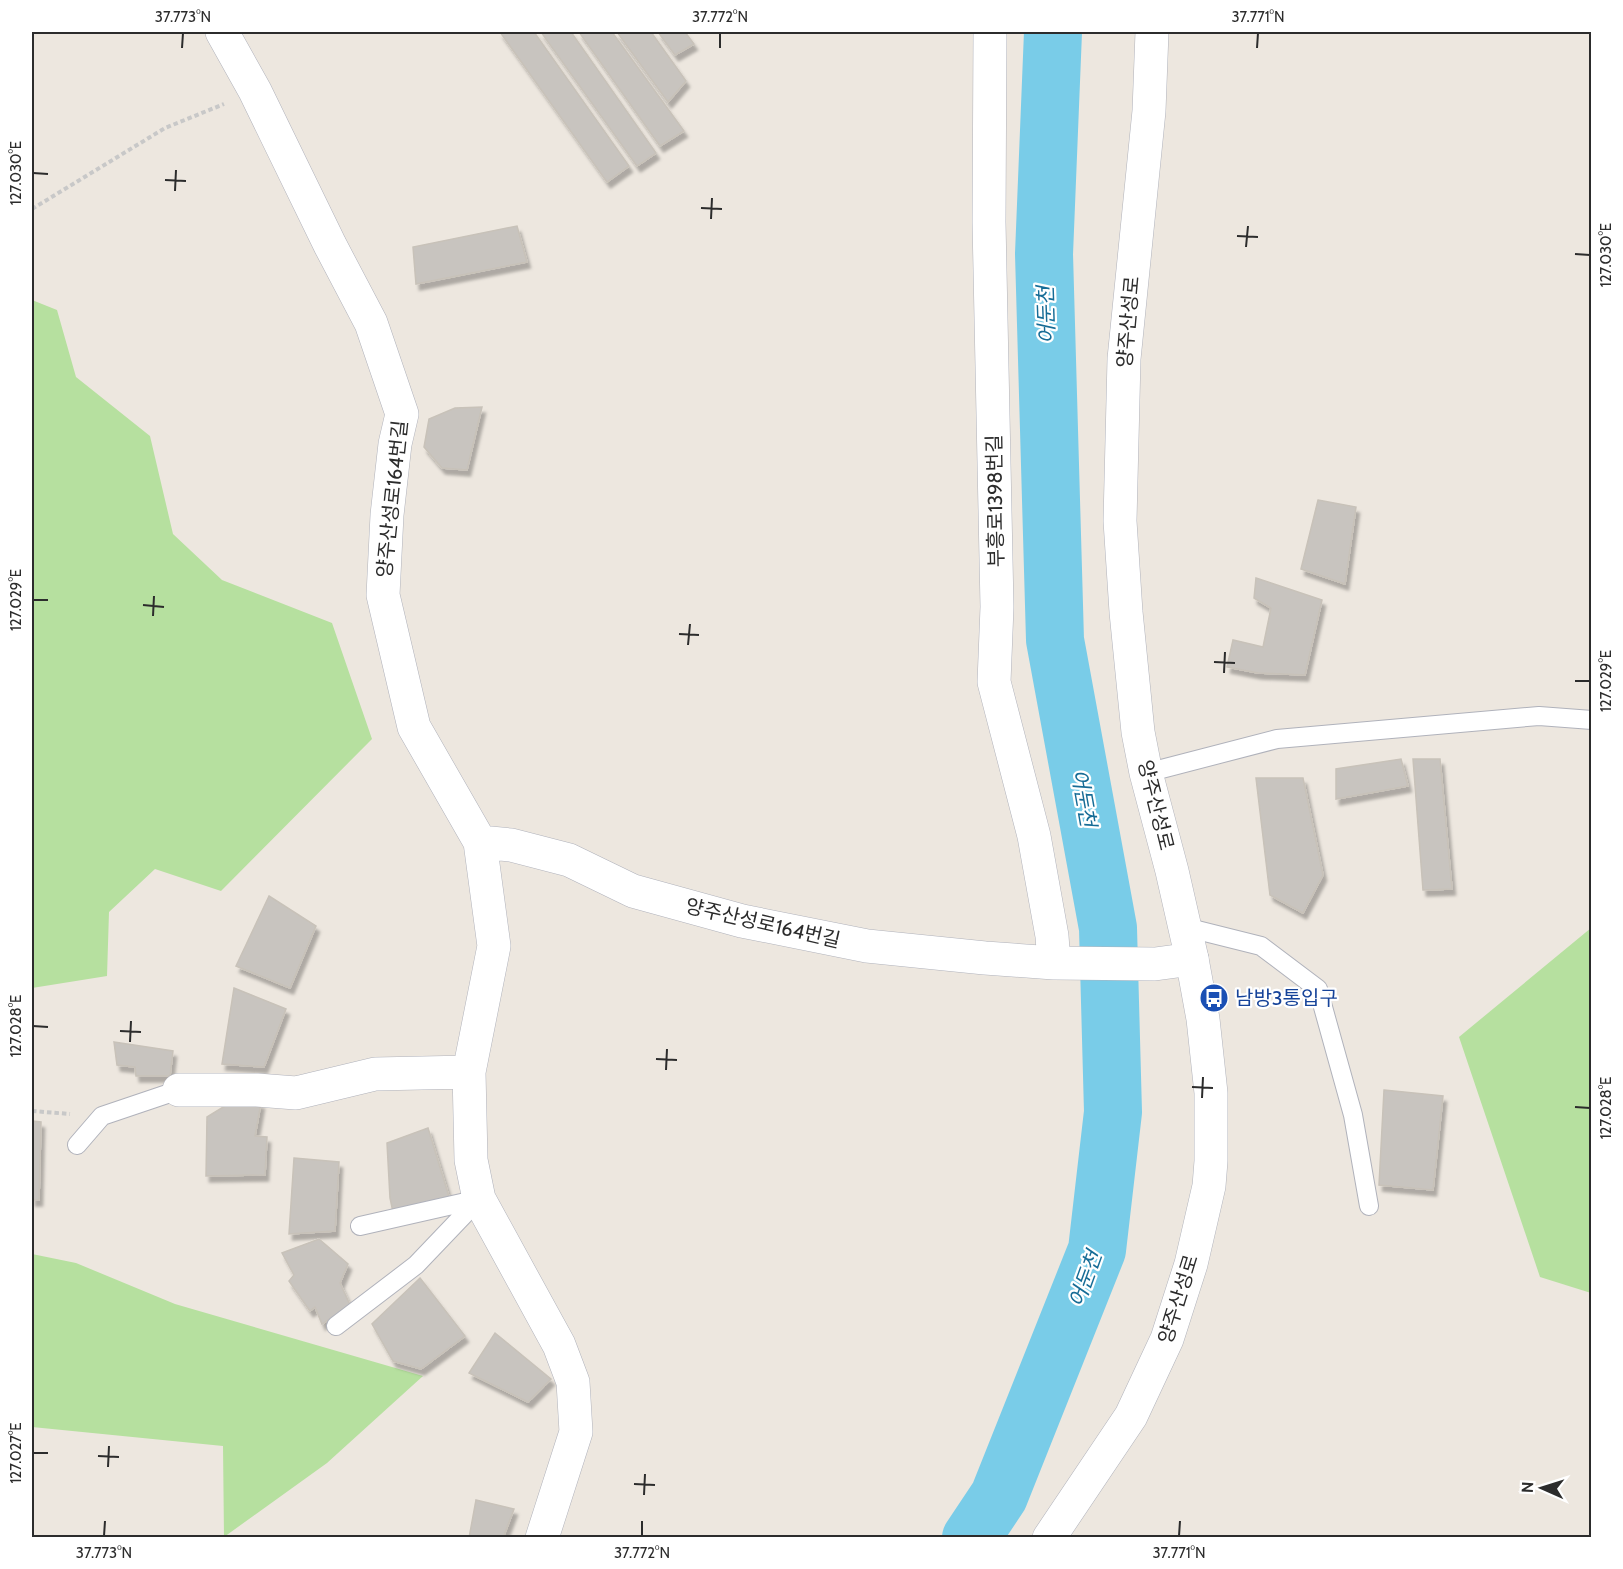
<svg xmlns="http://www.w3.org/2000/svg" width="1623" height="1569" font-family="Cabin,'Noto Sans KR',sans-serif">
<defs>
<filter id="shadow"><feDropShadow dx="3.5" dy="6" stdDeviation="1.5" flood-color="#0004"/></filter>
</defs>
<rect width="100%" height="100%" fill="#ede7df"/>
<path fill="#b6e09f" d="M32,300l25,10 19,67 74,59 23,98 49,46 110,43 40,116 -151,152 -66,-22 -46,43 -2,64 -75,12z
M1591,928v365l-51,-16 -81,-240z
M32,1254l44,9 99,41 248,72 -96,87 -103,74 -1,-91 -191,-19z"/>
<g fill="none" stroke-linecap="round" stroke-linejoin="round">
<path stroke="#79cce8" stroke-width="58" d="M971,1538l28,-42 98,-246 16,-138 -5,-184 -53,-288 -11,-386 9,-222"/>
</g>
<path fill="#c8c4bf" stroke="#c8c2b9" stroke-width="1.5" filter="url(#shadow)" d="M500,32h34l95,134 -22,16z
M541,32h30l85,121 -19,13z
M579,32h33l72,99 -24,15z
M617,32h34l35,49 -18,21z
M658,32h27l9,12 -19,11z
M517,226l10,36 -111,22 -3,-37z
M482,407l-15,63 -25,-2 -18,-21 5,-28 26,-11z
M1318,500l38,7 -11,77 -44,-15z
M1256,578l66,22 -17,75 -47,-2 -31,-6 6,-27 30,7 8,-39 -17,-10z
M1401,759l7,27 -72,13v-30z
M1413,759h27l12,130 -29,1z
M1256,778h47l20,97 -20,38 -33,-18z
M269,896l47,30 -26,62 -54,-22z
M234,988l52,21 -22,58 -42,-3z
M114,1042l59,9 -3,25h-34l-1,-9 -18,-2z
M1384,1090l59,6 -10,94 -54,-5z
M233,1101l28,2 -6,33 12,1 -2,38 -59,1 1,-59z
M32,1121l9,1 -2,78h-7z
M428,1128l22,72 -57,12 -3,-14 -3,-55z
M294,1158l45,4 -4,69 -46,3z
M319,1239l29,25 -8,19 10,22 -28,19 -7,-17 -5,4 -21,-30 5,-6 -12,-22z
M420,1278l45,58 -44,33 -28,-8 -21,-37z
M495,1333l56,46 -23,23 -59,-29z
M476,1500l38,9 -11,29h-34z"/>
<g fill="none" stroke-linecap="round" stroke-linejoin="round">
<g stroke="#b0b2bb" stroke-width="20">
<path id="lane" d="M1146,773l131,-34 262,-23 53,4
M1185,927l76,19 57,43 35,126 16,91
M77,1145l25,-29 77,-26
M360,1226l119,-27
M336,1326l80,-61 63,-66"/>
</g>
<g stroke="#b0b2bb" stroke-width="34">
<path id="street" d="M222,32l33,59 75,154 41,78 31,91 -7,30 -8,71 -4,80 31,132 66,115 31,3 58,15 64,31 109,30 125,25 118,12 69,5 101,1 37,-5
M990,32l-1,190 8,385 -3,75 40,154 18,100 2,27
M480,842l14,104 -25,126 2,88 8,39 80,146 14,37 3,50 -34,106
M179,1090h78l39,3 79,-19 94,-2"/>
</g>
<g stroke="#b0b2bb" stroke-width="34">
<path id="secondary" d="M1049,1538l82,-122 36,-77 24,-75 18,-78 2,-25v-68l-8,-74 -11,-60 -20,-88 -26,-98 -8,-41 -12,-120 -6,-91 4,-162 25,-248 3,-79"/>
</g>
<path stroke="#c8c8c8" stroke-width="4" stroke-dasharray="4.5 3" stroke-linecap="butt" d="M32,209l133,-81 59,-24
M32,1111l38,3"/>
<use href="#lane" stroke="#fff" stroke-width="18"/>
<use href="#street" stroke="#fff" stroke-width="33"/>
<use href="#secondary" stroke="#fff" stroke-width="33"/>
</g>
<path fill="none" stroke="#2c2c2c" stroke-width="2" d="M182,48l1,-15M720,48v-15M1257,48l1,-15M33,173l15,1M165,180l21,1M175,191l1,-21M701,208l21,1M711,219l1,-21M1237,236l21,1M1246,247l2,-21M1575,254l15,1M33,600h15M143,605l21,2M153,616l1,-20M679,634l20,1M688,645l2,-21M1214,662l21,1M1224,673l1,-21M1575,681h15M33,1026l15,1M120,1031l21,1M130,1042l1,-21M656,1059l21,1M666,1070l1,-21M1192,1087l21,1M1202,1098l1,-21M1575,1107l15,1M33,1453h15M98,1456l21,1M108,1467l1,-21M634,1484l21,1M644,1495l1,-21M104,1536l1,-15M642,1536v-15M1179,1536l1,-15"/>
<defs>
<g id="bus-disc" transform="scale(1.5)"><circle r="9.5" fill="#1a4fb4" stroke="#fff"/><path d="M-5-6H5V4H4V6H2V4H-2V6H-4V4H-5ZM-3.5-4V0h7V-4ZM-3.5 1.2v1.5H-2V1.2ZM2 1.2v1.5H3.5V1.2Z" fill="#fff"/></g>
</defs>
<g fill-rule="evenodd">
<use href="#bus-disc" x="1214" y="998"/>
</g>
<g text-anchor="middle" dominant-baseline="central" stroke-width="4.5" stroke-linejoin="round" paint-order="stroke">
<g font-size="20" fill="#2c2c2c" stroke="#fff">
<text transform="translate(1128 322) rotate(-85)">양주산성로</text>
<text transform="translate(392 499) rotate(-84)">양주산성로164번길</text>
<text transform="translate(995 501) rotate(-91)">부흥로1398번길</text>
<text transform="translate(1156 805) rotate(76)">양주산성로</text>
<text transform="translate(763 923) rotate(13)">양주산성로164번길</text>
<text transform="translate(1178 1299) rotate(-73)">양주산성로</text>
</g>
<g font-size="20" fill="#164399" stroke="#fff" text-anchor="start">
<text x="1235" y="998">남방3통입구</text>
</g>
<g font-size="21" font-style="italic" fill="#166c96" stroke="#fff">
<text transform="translate(1046 315) rotate(-92)">어둔천</text>
<text transform="translate(1084 798) rotate(80)">어둔천</text>
<text transform="translate(1085 1279) rotate(-70)">어둔천</text>
</g>
</g>
<rect width="1623" height="1569" fill="none" stroke="#ffffff" stroke-width="66"/>
<g transform="translate(1542 1488) rotate(273)" stroke="#ffffff" stroke-width="4.5" paint-order="stroke">
<path d="M0-4.5L10 22L0 15L-10 22Z" fill="#2c2c2c"/>
<text y="-9" font-size="16" font-weight="bold" text-anchor="middle" fill="#2c2c2c">N</text>
</g>
<rect x="33" y="33" width="1557" height="1503" fill="none" stroke="#2c2c2c" stroke-width="2"/>
<g font-size="15" text-anchor="middle" fill="#2c2c2c">
<text x="183" y="22">37.773°N</text>
<text x="720" y="22">37.772°N</text>
<text x="1258" y="22">37.771°N</text>
<text transform="translate(16 173) rotate(-90)" y="5">127.030°E</text>
<text transform="translate(1606 255) rotate(-90)" y="5">127.030°E</text>
<text transform="translate(16 600) rotate(-90)" y="5">127.029°E</text>
<text transform="translate(1606 681) rotate(-90)" y="5">127.029°E</text>
<text transform="translate(16 1026) rotate(-90)" y="5">127.028°E</text>
<text transform="translate(1606 1108) rotate(-90)" y="5">127.028°E</text>
<text transform="translate(16 1453) rotate(-90)" y="5">127.027°E</text>
<text x="104" y="1558">37.773°N</text>
<text x="642" y="1558">37.772°N</text>
<text x="1179" y="1558">37.771°N</text>
</g>
</svg>
